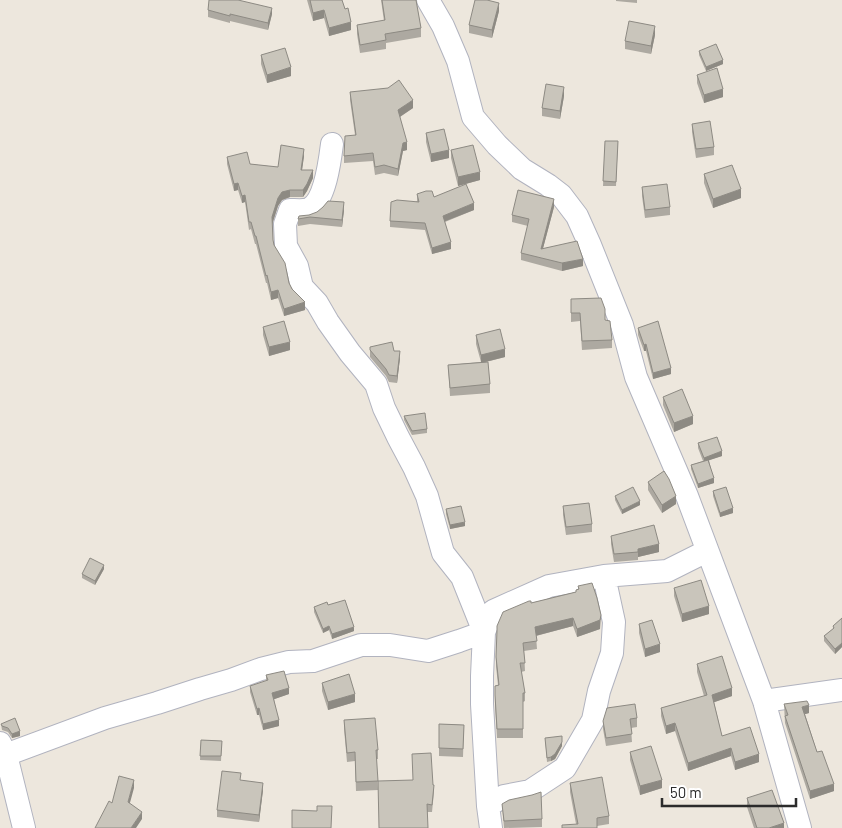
<svg xmlns="http://www.w3.org/2000/svg" width="842" height="828" font-family="Barlow,sans-serif">
<rect width="100%" height="100%" fill="#ede7dd"/>
<g fill="none" stroke-linecap="round" stroke-linejoin="round">
<g stroke="#b1b3bf" stroke-width="24">
<path id="minor" d="M428,0l15,26 15,35 15,56 24,28 25,24 26,16 13,10 16,21 13,29 32,80 14,52 51,119 77,205 36,127
M332,144c-2,16 -7,57 -23,65 -5,2 -14,1 -19,1l-5,14 1,22 11,20 5,21 15,16 11,19 22,31 26,31 8,24 14,29 16,30 13,29 16,57 19,24 22,55 -2,44v28l6,102 3,22
M764,701l78,-11
M0,743l6,12 18,73
M0,757l105,-39 52,-15 43,-14 31,-9 30,-11 28,-7 24,-1 48,-16h29l38,6 31,-10 25,-9 9,-21 56,-25 55,-10 63,-5 40,-20
M488,806l16,-10 26,-5 35,-23 28,-48 6,-29 13,-38 2,-31 -10,-46"/>
</g>
<use href="#minor" stroke="#fff" stroke-width="22"/>
</g>
<path fill="#ada9a1" d="M307,0h35l9,30 -22,6 -5,-18 -11,3z
M381,0h35l5,28v9l-35,6v6l-26,4 -3,-19v-9l27,-4z
M616,0h21v3l-21,-2z
M208,4l64,10 -4,16 -38,-9v2l-22,-6z
M499,11l-7,27 -23,-5v-8z
M655,35l-4,19 -26,-5v-8z
M699,51l24,13 -17,7 -7,-16z
M261,55l30,21 -24,7 -6,-19z
M697,75l26,22 -19,6 -7,-20z
M350,92l63,16 -13,9 7,33 -4,1 -5,25 -14,-3 -9,2 -2,-14 -29,2v-7l11,-21 -5,-35z
M564,96l-4,23 -18,-3v-8z
M692,124l22,23v8l-18,3 -4,-26z
M426,133l23,25 -18,4 -5,-20z
M605,141h13l-2,45h-13z
M451,150l29,30 -22,6 -7,-28z
M304,156l-2,14 11,8 -6,13 -4,6h-13l-8,3 -4,6 -6,18 1,16 1,5 15,38 16,27 -21,6 -6,-18 -7,2 -4,-17h-1l-10,-39h-1l-4,-15 -2,1 -4,-28 -3,1 -4,-13 -4,1 -7,-27v-7l23,7 28,3z
M704,174l37,24 -28,10 -9,-25z
M642,187l28,20v8l-25,3 -3,-22z
M417,194l17,3 40,13 -29,12 6,27 -19,5 -7,-24 -35,-3v-6l27,-20z
M554,207l-11,41 40,18 -21,5 -41,-11v-7l7,-27 -16,-4v-7z
M344,210l-2,17 -32,-3 -12,2v-7l11,-4z
M571,299l34,21 7,20v8l-30,2 -2,-29 -9,1z
M263,327l27,23 -21,6 -6,-21z
M638,328l33,46 -18,5 -7,-28h-2l-6,-16z
M476,335l29,22 -19,5 4,22v9l-40,3 -2,-31 33,-3 -5,-18z
M370,347l24,4 6,7 -3,25 -8,-1 -3,-6 -16,-19z
M663,397l30,27 -19,8 -11,-27z
M404,416l23,13v4l-15,2 -8,-15z
M698,443l24,13 -13,4 5,23 -16,5 -7,-19v-4l12,-4 -5,-13z
M648,482l28,22 -14,9 -14,-23z
M713,491l20,22 -13,4 -7,-21z
M615,496l25,9 -18,9 -7,-14z
M563,506l29,18v8l-26,3 -3,-20z
M446,509l19,17 -15,3 -4,-15z
M611,536l48,16 -21,5v3l-24,2 -3,-18z
M104,569l-9,16 -13,-7v-4z
M578,586l22,43 -23,8 -4,-11 -37,10 1,13 -13,2 1,20 -4,1 4,21v8l-2,1v36h-26l-2,-34v-18l3,-1 -2,-19v-9l35,-54 45,-11v-2l2,-1z
M674,588l35,26 -27,8 -8,-26z
M328,605l26,26 -22,8 -3,-9 -6,3 -9,-21v-5z
M842,618v29l-7,7 -11,-13v-5l9,-7v-3z
M639,624l21,28 -15,5 -6,-24z
M697,664l35,32 -18,6 8,34 37,26 -24,8 -4,-14 -43,15 -13,-40 -9,3 -5,-18v-8l43,-12 -7,-24z
M266,675l23,19 -15,5 5,27 -16,4 -4,-15h-2l-7,-23v-6l16,-5z
M322,683l33,19 -27,8 -6,-19z
M784,704l25,9 -4,1 12,38 17,39 -24,8 -25,-76z
M637,718v9l-6,1 1,14 -26,4 -3,-17v-8z
M344,720l34,30v9h-2l2,31 -22,1 -1,-30 -8,1 -3,-33z
M1,724l19,12 -8,2 -4,-6 -6,-2z
M439,724l25,1 -1,32 -24,-1z
M545,738l17,8 -7,13 -4,2 -4,1z
M201,740l21,1 -1,20 -21,-1z
M630,752l32,36 -22,7 -10,-35z
M570,783l39,33v8l-12,2 -21,-2 -6,-32z
M433,785l1,7 -2,20h-5l-48,16z
M263,790l-4,32 -42,-5v-7z
M747,798l37,30h-30l-7,-21z
M502,804l40,15v8l-38,1z"/>
<path fill="#8d8a83" d="M499,3v8l-7,27v-8z
M272,8v6l-4,16v-7z
M324,10v8l-11,3v-8z
M351,22v8l-22,6v-8z
M655,26v9l-4,19v-8z
M723,60v4l-17,7v-4z
M291,67v9l-24,7v-8z
M564,87v9l-4,23v-8z
M723,89v8l-19,6v-8z
M413,100v8l-15,10v-8z
M407,142v8l-4,1 -5,25v-7l5,-26z
M304,149v7l-3,21v-7z
M449,150v8l-18,4v-8z
M313,170v8l-6,13 -4,6v-7z
M480,172v8l-22,6v-9z
M238,183v7l-4,1v-7z
M741,189v9l-28,10v-9z
M290,190v7l-8,3 -4,6 -6,19v-8l6,-19 4,-6z
M245,195v7l-3,1v-7z
M554,199v8l-13,49v-7z
M344,202v8l-2,17v-7z
M474,203v7l-31,12v-6z
M451,242v7l-19,5v-6z
M583,259v7l-21,5v-8z
M278,290v8l-7,2v-8z
M305,302v8l-21,6v-7z
M290,342v8l-21,6v-9z
M646,344v7h-2v-6z
M505,349v8l-24,6v-8z
M400,351v7l-3,25v-7z
M671,368v6l-18,5v-6z
M693,416v8l-19,8v-9z
M722,451v5l-18,6v-4z
M714,478v5l-16,5v-4z
M676,496v8l-14,9v-8z
M640,501v4l-18,9v-4z
M733,508v5l-13,4v-4z
M465,522v4l-15,3v-4z
M659,544v8l-21,5v-8z
M104,565v4l-9,16v-4z
M709,606v8l-27,8v-8z
M601,615l-1,14 -23,8v-8z
M573,618v8l-38,10v-9z
M329,626v4l-6,3v-4z
M354,627v4l-22,8v-5z
M842,643v4l-7,7v-5z
M660,644v8l-15,5v-8z
M289,688v6l-17,6v-7z
M732,688v8l-20,7v-8z
M355,694v8l-27,8v-8z
M809,705v8l-7,2v-8z
M259,708v7h-2v-6z
M279,720v6l-16,4v-6z
M675,723v8l-9,3v-8z
M20,731v5l-8,2v-4z
M562,742v4l-7,13 -4,2v-4z
M731,748v8l-43,15v-8z
M759,754v8l-24,8v-8z
M134,780v8l-6,22v-8z
M662,780v8l-22,7v-9z
M263,783v7l-4,32v-7z
M834,784v7l-24,8v-8z
M142,812v7l-6,9h-5z
M784,823v5h-15z"/>
<path fill="#c9c5bb" stroke="#8d8a83" d="M209,0h29l34,8 -4,15 -38,-9v2l-22,-6z
M310,0h32l3,9 3,-1 3,14 -22,6 -5,-18 -11,3z
M382,0h34l5,28 -36,6 1,6 -26,5 -3,-20 28,-5z
M475,0h12l12,3 -7,27 -23,-5z
M629,21l26,5 -4,20 -26,-5z
M716,44l7,16 -17,7 -7,-16z
M285,48l6,19 -24,8 -6,-20z
M717,68l6,21 -19,6 -7,-20z
M399,80l14,20 -15,10 9,32 -4,1 -5,26 -14,-4 -9,2 -2,-14 -29,3 1,-20 11,-1 -6,-43 38,-4z
M546,84l18,3 -4,24 -18,-3z
M710,121l4,26 -18,2 -4,-25z
M444,129l5,21 -18,4 -5,-21z
M605,141h13l-2,41 -13,-1z
M281,145l23,4 -3,21h12l-6,14 -4,6h-13l-8,2 -4,6 -6,19 1,23 1,5 11,18 4,20 3,6 13,13 -21,7 -6,-19 -7,2 -4,-17 -1,1 -10,-40h-1l-4,-14h-2l-4,-27 -3,1 -4,-13 -4,1 -7,-27 20,-5 3,12 28,3z
M473,145l7,27 -22,5 -7,-27z
M732,165l9,24 -28,10 -9,-25z
M466,184l8,19 -31,13 8,26 -19,6 -7,-25 -35,-2 1,-19 6,-2 22,2 -2,-8 9,-3h6l2,6z
M667,184l3,23 -25,3 -3,-23z
M518,190l36,9 -13,50 36,-8 6,18 -21,4 -41,-10 8,-34 -17,-4z
M328,201l16,1 -2,18 -32,-3 -12,2 1,-3 10,-1 8,-3 6,-5z
M601,298l4,11v11l5,1 2,19 -30,1 -2,-28h-9v-14z
M284,321l6,21 -21,5 -6,-20z
M658,321l13,47 -18,5 -7,-29 -2,1 -6,-17z
M500,329l5,20 -24,6 -5,-20z
M392,342l2,9h6l-3,25 -8,-1 -3,-6 -16,-19v-3z
M488,362l2,22 -40,4 -2,-23z
M682,389l11,27 -19,7 -11,-26z
M425,413l2,16 -15,2 -8,-15z
M717,437l5,14 -18,7 -6,-15z
M708,460l6,18 -16,6 -7,-19z
M664,471l5,8 7,17 -14,9 -14,-23z
M633,487l7,14 -18,9 -7,-14z
M726,487l7,21 -13,5 -7,-22z
M589,503l3,21 -26,3 -3,-21z
M461,506l4,16 -15,3 -4,-16z
M654,525l5,19 -21,5v3l-24,2 -3,-18z
M90,558l14,7 -9,16 -13,-7z
M701,580l8,26 -27,8 -8,-26z
M592,583l5,15 4,17 -1,5 -23,9 -4,-11 -38,9 2,14 -14,2 2,20h-5l5,30h-2v36h-26l-2,-34v-9l4,-1 -3,-28 1,-27v-4l6,-14 26,-11h2v2l45,-11v-2l3,-1 -1,-3z
M345,600l9,27 -22,7 -3,-8 -6,3 -9,-22 13,-5 1,3z
M842,618v25l-7,6 -11,-13 10,-8 -1,-2z
M652,620l8,24 -15,5 -6,-25z
M722,656l10,32 -20,7 10,41 28,-9 9,27 -24,8 -4,-14 -43,15 -13,-40 -9,3 -5,-18 46,-13 -10,-31z
M284,671l5,17 -17,5 7,27 -16,4 -4,-16 -2,1 -7,-23 18,-6 -2,-5z
M349,674l6,20 -27,8 -6,-19z
M807,701l2,4 -7,2 15,45 5,-1 12,33 -24,7 -25,-75 3,-1 -4,-11z
M635,704l2,14 -7,1 2,15 -26,4 -3,-17 4,-13z
M15,718l5,13 -8,3 -4,-6 -6,-2 -1,-2z
M375,718l3,32h-2l2,31 -22,1 -1,-30 -8,1 -3,-33z
M439,724l25,1 -1,24 -24,-1z
M562,736v6l-7,12 -4,3 -4,1 -2,-20z
M201,740l21,1 -1,15h-21z
M651,746l11,34 -22,6 -10,-34z
M431,753l2,32h1l-2,20 -5,-1 1,24h-49l-1,-47 35,-1 -1,-26z
M222,771l19,2 -1,7 23,3 -4,32 -42,-5z
M119,776l15,4 -6,22 14,10 -11,16h-36l14,-27 3,2z
M602,777l7,39 -12,2v10h-35v-3l16,-1 -8,-41z
M772,790l12,33 -15,5h-12l-10,-30z
M541,792l1,27 -38,2 -2,-17 7,-4 23,-5z
M317,806h15l-1,22h-39v-18l25,1z"/>
<path d="M662 798v8h134v-8" fill="none" stroke="#2b2b2b" stroke-width="2.5"/>
<text x="670" y="798" font-size="15" fill="#2b2b2b" stroke="#ffffff" stroke-width="4" paint-order="stroke">50 m</text>
</svg>
